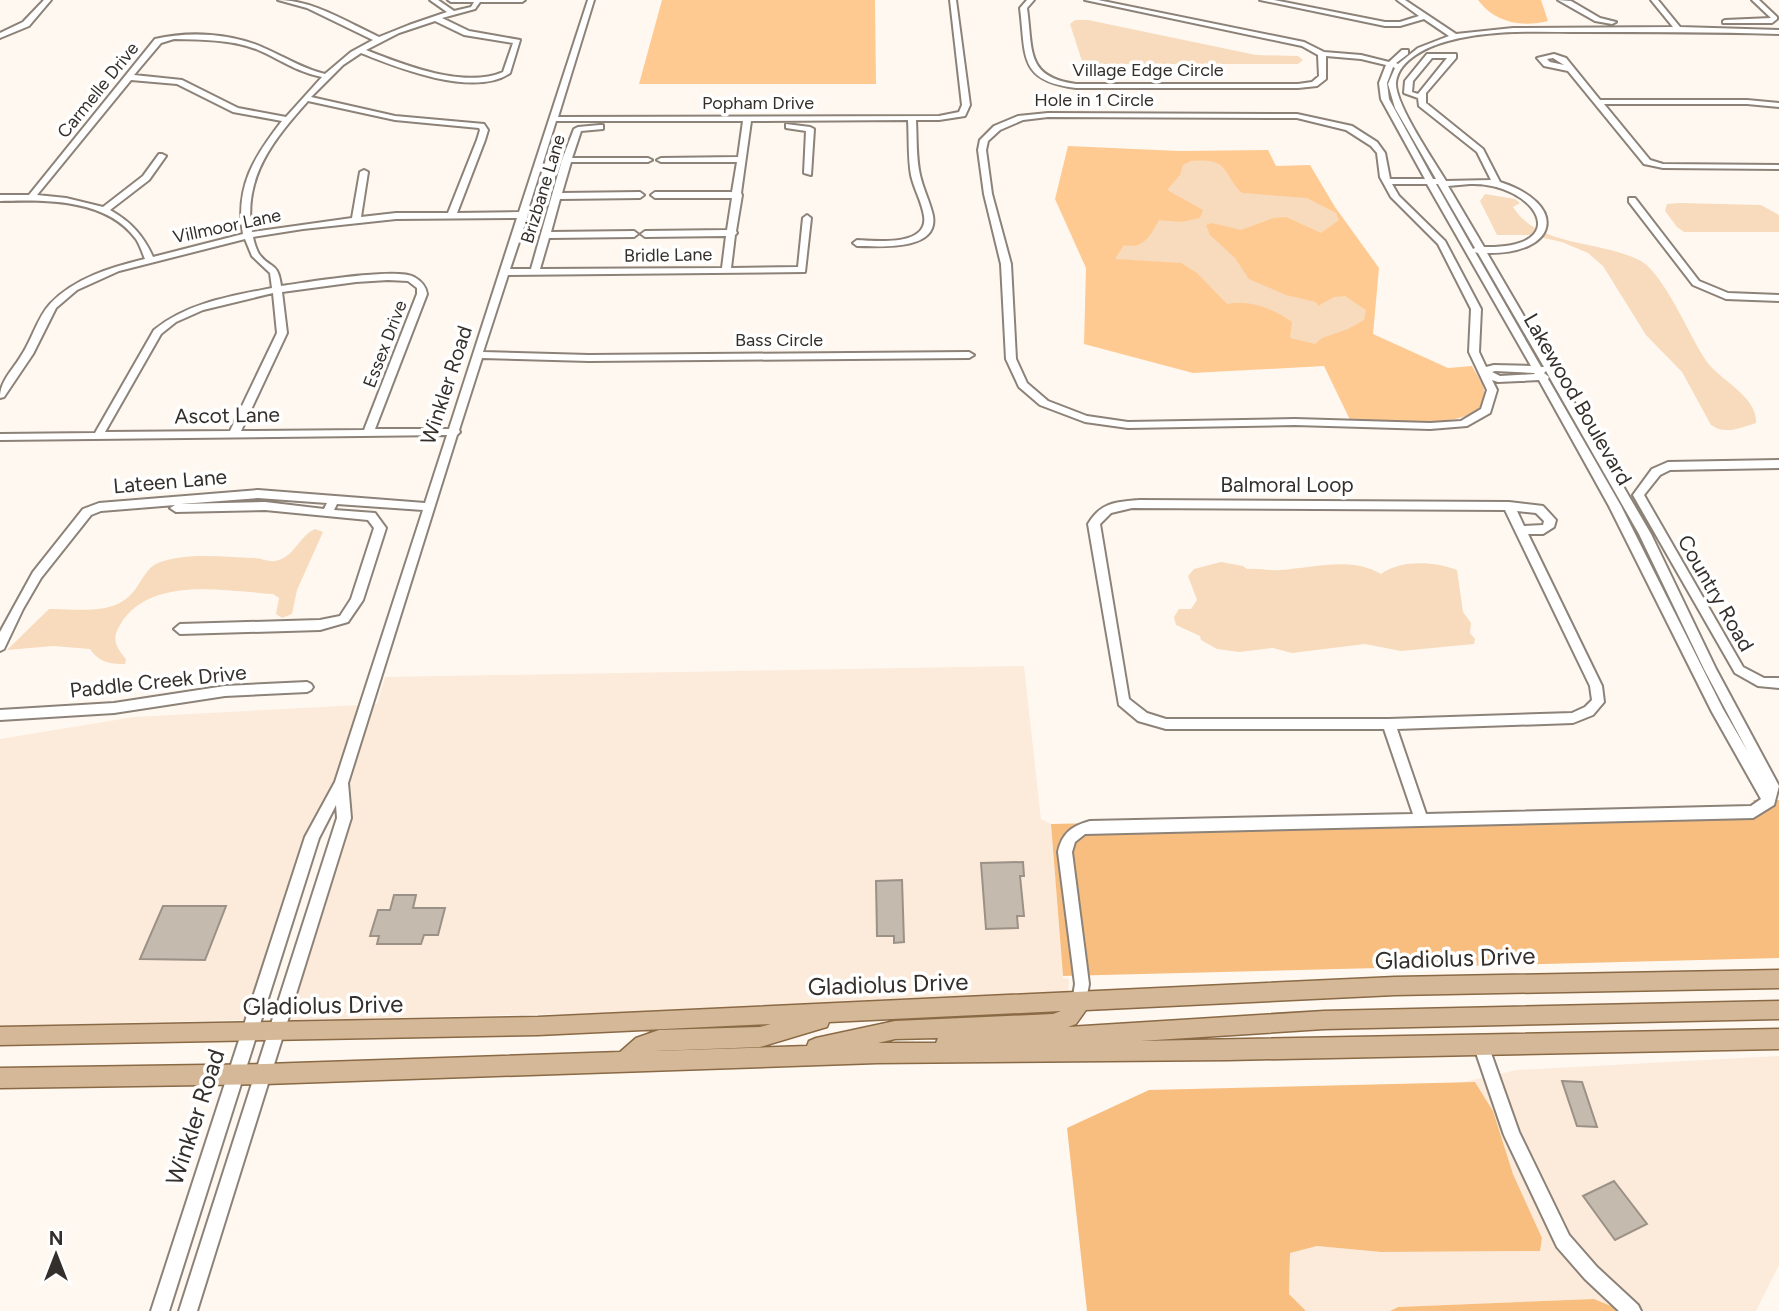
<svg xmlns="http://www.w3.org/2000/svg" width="1779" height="1311" font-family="Figtree,sans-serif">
<rect width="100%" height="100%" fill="#fff8f1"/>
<path fill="#fcebda" d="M1024,666l17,153 10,5 12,154 6,1 -1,15 -411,18 -368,8 62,-202 -1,-40 23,-74h4l8,-27z
M359,705l-25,78 -32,59 -57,178 -245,6v-287l134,-22z
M1779,1056v209l-23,46h-133l-30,-12 -195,8 -8,4h-84l-17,-17 1,-41 27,-7 64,6 159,-1 2,-13 -29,-64 -20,-63 -18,-29h-11l53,-12z"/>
<path fill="#ffca92" d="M662,0h213l1,84h-237z
M1478,0h63l7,21c-27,7 -54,1 -70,-21z
M1068,146l111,5 89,-1 8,16 34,-1 25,42 44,61 -6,66 75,34 24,-2c6,11 16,23 12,35 -10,30 -105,21 -133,21l-27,-56 -131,7 -109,-29 2,-76 -31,-69z"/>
<path fill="#f7be80" d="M1753,800h26v158l-716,18 -12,-152 701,-15 4,-3z
M1475,1082l18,29 20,63 29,64 -2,13 -159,1 -64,-6 -27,7 -1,41 17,17h-219l-20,-183 82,-38z
M1594,1299l29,12h-233l8,-4z"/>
<path fill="#f7dbbc" d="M1075,20h13l168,35 42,1 5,4 -5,4h-207l-9,-3 -12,-37z
M1191,161c40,-4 31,13 51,32l65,5 29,15 3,7 -18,13 -35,-16 -13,1 -32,12 -29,-7 -6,2 4,10 25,23 14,21 37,16 30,7 2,4 16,-9 11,-1 21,14 -2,10 -16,9 -26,9 -7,6 -25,-6 2,-16c-18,-13 -43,-23 -65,-18l-30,-31 -16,-10 -66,-4 9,-14c19,5 27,-10 35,-25l22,2 19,-4 3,-8 -36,-20 13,-15 3,-10z
M1485,194l30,5 5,4 -7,4c25,40 86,33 126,53 25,12 51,78 68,102 13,18 51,35 49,61 -16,5 -31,12 -45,2l-29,-53 -36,-37 -43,-69 -15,-13 -26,-11 -32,-7h-33l-17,-34z
M1680,203l81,2 18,10v17h-95l-7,-5 -12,-16 2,-7z
M315,529l8,3 -26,58 -5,24 -10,4 -6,-4 3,-16 -6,-4c-48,-3 -124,-19 -153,31 -9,14 -4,22 6,34l-1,5c-16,0 -26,-2 -35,-15l-37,-3 -46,4 42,-41c29,-1 64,8 85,-18 8,-10 12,-23 24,-28 29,-11 65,-6 95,-5 7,0 16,4 22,3 19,-3 24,-25 40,-32z
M1221,562l22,4 4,3c11,-1 22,2 33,1 33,-2 71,-14 101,4 21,-15 54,-12 76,-4l6,42 8,11 -1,10 5,6 -1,5 -73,7 -36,-7 -73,9 -19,-5 -34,4 -22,-3 -16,-9 -1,-4 -24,-11 -2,-8 5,-8h12l6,-9 -9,-24 6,-7z"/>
<path fill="#c4baae" stroke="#9b9186" stroke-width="2" d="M1023,862l1,14h-4l4,40h-7l1,12 -32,1 -5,-66z
M902,880l2,62 -10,1v-7h-17l-1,-55z
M394,895h22l-3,13h32l-7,27h-14l-3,9h-44l2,-8h-9l8,-26h12z
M163,906h63l-21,54 -65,-1z
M1562,1081l20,1 15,45 -20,-1z
M1614,1181l33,43 -32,16 -32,-44z"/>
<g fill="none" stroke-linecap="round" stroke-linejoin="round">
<g stroke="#8c8278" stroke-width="4">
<path id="minor" d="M44,0h7l-22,26 -29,12v-5l23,-11z
M278,0c35,0 69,22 101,37l30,-12 38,-13 -17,-12h8l16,11 17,-4 3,-5h-23l-3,-2h77l-3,2h-42l-5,7 -33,9 27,13 51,9 -10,33c-36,25 -112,-5 -149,-20l-18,12 -32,32 84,19 89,8 4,6 -3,10 -28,73 62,-1 69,-212h6l-36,117 381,-1 20,-4 3,-7 -12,-105h6l14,105 -5,11 -26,4h-23c1,18 0,38 4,55 3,14 10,27 13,41 6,36 -56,30 -76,30l-4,-3 4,-3c18,1 72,7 67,-24 -2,-14 -10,-27 -13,-41 -3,-17 -2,-37 -3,-55l-157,1 -10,72 1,2 -6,36 1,2 -2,2 -4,33 67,-1 5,-49 4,-3 4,3 -6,54 -297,3 -25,77 106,3 380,-3 5,3 -5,3 -380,3 -107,-3 -23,72 1,2 -3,3 -109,348 3,35 -154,493h-18l158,-493 -1,-13 -17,33 -150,473h-18l154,-474 30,-55 88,-272 -86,-6 -3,6 41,3 11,15 -23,72 -15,22 -28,8 -140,4 -6,-5 6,-5 140,-4 20,-4 11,-17 23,-71 -6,-8 -103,-10 -89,2 -6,-4 5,-3 -74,6 -10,4 -50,63 -18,31 -19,40 -4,2v-19l33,-60 50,-63 16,-6 159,-13 167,13 22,-68 -447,5v-6l95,-1 59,-103c33,-27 77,-34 118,-42l-2,-15 -18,-17 -7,-17 -126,32 -42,19 -21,18 -23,46 -29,43 -4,1c0,-17 12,-27 21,-42 11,-16 16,-38 29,-52 24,-26 62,-37 95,-45 -3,-7 -5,-14 -9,-20 -30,-41 -92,-39 -136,-38v-6h29l126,-156c34,-8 77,-6 109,9 21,9 39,21 61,26l26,-22 22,-12 -66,-32zM435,21l29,14 49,8 -10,29c-39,17 -99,-7 -137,-22l33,-17zM174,39c28,1 55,0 82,10 24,10 38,22 66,28l-36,40 -48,-9 -56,-28 -48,-5 27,-32zM131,80l46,4 56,28 49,9c-28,36 -47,66 -39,113l-90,23c-10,-22 -22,-35 -43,-47l39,-30 17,-24 -4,-2h-3l-16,22 -40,31 -37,-9 -29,-3zM308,101l87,19 84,8 1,2 -3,10 -29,73h-52l-35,4 7,-45 -4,-2 -4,2 -8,46 -100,14c-10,-55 23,-94 56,-131zM556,121h187l-5,36 -77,1 -4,2 4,2h76l-5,30h-77l-4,3 4,3h77l-5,32 -82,1 -4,3 4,3 81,-1 -4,32 -182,1 9,-31 85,-1 4,-3 -4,-3 -83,1 9,-33 80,-1 4,-3 -4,-3 -78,1 9,-31h77l4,-2 -4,-2h-76l9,-27 22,-2v-4h-3l-22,2 -4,2 -12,31 -31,109h-21l18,-54 -1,-2zM517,218l-68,211h-74l52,-135c-1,-8 -6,-13 -13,-17 -17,-10 -110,6 -133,9 -3,-25 -10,-16 -22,-32 -3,-5 -5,-12 -6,-17l50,-8 93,-10zM388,280l20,1 9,7v6l-53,136 -123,1 46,-98 -5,-41 74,-10zM273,293l4,40 -47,98 -125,1 56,-98 15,-12 27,-12zM258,498l69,5 -3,6 -59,-7 -84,2z
M1027,0h7l-7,8c6,42 -2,69 49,76h222l14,-2 7,-6 -1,-21 -16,-9 -217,-46h13l206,42 20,10 37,3 28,7 13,-12h6v4l-12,9 2,1 20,-16 31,-12 -25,-17 -24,7h-15l-125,-26h14l111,22h15l19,-6 -22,-16h8l51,34 57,-6 160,-1 -22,-27h7l22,27 99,3v4c-66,-2 -132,-2 -198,-2 -44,0 -89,-3 -133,9 -19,5 -49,18 -52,41 -2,21 38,79 50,99l45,-1 -14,-28 -58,-46 -1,-8 -14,-5 1,-12 22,-27h29v4l-30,35v10l57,46 17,33c68,22 60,72 -13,71l164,281 65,135 63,117 -5,19 -21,13 -668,16 -10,8 -3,10 17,132 -4,23 -5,2 -5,-2 -3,-5 3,-18 -17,-132c4,-19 14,-26 32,-31l323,-7 -29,-85h-218l-28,-8 -19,-16 -31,-181c13,-22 28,-22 51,-24l370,2 34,4 13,14 -2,7 -11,7h-15l74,152 2,16 -11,13 -20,8 -176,6 29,85 325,-8 10,-7 -49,-87 -103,-206 -70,-126 -41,2 -6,-2 5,10 -7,23 -23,13 -37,3 -135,-4 -167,3 -43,-6 -45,-17 -21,-18 -13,-28 -5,-95 -17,-70 -6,-44 2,-10 14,-14 24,-10 30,-3 249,1 55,12 25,16 8,11 5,26h35l-44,-80 -2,-16 7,-18 -25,-6 -35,-3v23l-9,7 -19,2h-222c-58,-7 -50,-32 -56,-80zM1432,58h15l-29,36 -6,-2 1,-11zM1393,67l2,1 -7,16 7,24 41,71h-3l-44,-80 -2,-16zM1048,117l249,1 49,12 25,16 6,7 3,24 11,20 47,47 33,65 -2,43 18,38 -6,19 -20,12 -31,2 -135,-4 -167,3 -41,-6 -39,-15 -21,-18 -11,-24 -5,-95 -19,-70 -6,-44 2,-9 12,-11 23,-10zM1392,184h35l104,182 -37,-1 -8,2 -7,-15 2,-43 -36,-68 -46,-45zM1438,184l37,64 -2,1 -37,-65zM1470,184c65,-2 107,65 14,63l-36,-61zM1475,252l3,1 66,114h-3zM1495,371l39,2 1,1 -35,2 -8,-4zM1546,371l93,163 65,135 44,83 -25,-43 -102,-203 -73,-127 1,-2 -5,-4zM1132,508l373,2 85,176 2,14 -7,7 -13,6 -183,6h-223l-19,-6 -18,-14 -29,-175 11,-11zM1517,511l19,2 8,8 -1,4 -19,1z
M1558,0l13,1 29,17 16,4 -4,2 -17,-3z
M1752,0h7l18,17v2l-5,4h-49v-2l2,-1 46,-2z
M1554,54l12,4 34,42h147l32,3v4l-32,-3h-143l46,56 13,4 116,1v4l-116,-1 -19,-4 -76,-93 -24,-5 -7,-8zM1553,58l11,7 -14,-3 -3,-3z
M786,124l24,3 4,2 -3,46 -7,-2 2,-42 -20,-3z
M1629,198h6l64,83 29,12 51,2v6l-53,-2 -33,-14 -64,-83z
M1779,460v8l-109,2 -10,5 -16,20 99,172 21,11h15v10l-21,-2 -23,-13 -102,-178 19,-26 16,-7z
M307,682l4,2 2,3 -2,3 -4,2 -82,4 -111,17 -114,7v-10l114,-7 111,-17z
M1481,1037l5,2 33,93 50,103 28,32 41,38 3,6h-22l-34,-32 -28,-32 -53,-112 -31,-91 3,-5z"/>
</g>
<g stroke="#8a6945" stroke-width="3">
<path id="major" d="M1779,970v18l-384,7 -309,15 -10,14 -8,3 256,-16 455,-10v18l-455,10 -184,12 639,-12v20l-551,11 -351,3 -612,21 -265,4v-20l265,-4 355,-12 16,-14 23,-8 101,-3 11,-3 -233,11 -538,10v-18l538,-10 857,-40zM1061,1011l-8,3 -158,7 -79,17 -7,3 -2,5 -152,5 105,-4 60,-18 7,-2 2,-5zM938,1038l-2,5h-58l17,-4z"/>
</g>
<use href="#minor" fill="#fff" fill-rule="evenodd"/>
<use href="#major" fill="#d4b898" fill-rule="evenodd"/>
</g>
<g text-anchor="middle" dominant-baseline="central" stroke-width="7" stroke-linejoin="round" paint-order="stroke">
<g font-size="18" fill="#342f2b" stroke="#fff">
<text x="1148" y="70">Village Edge Circle</text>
<text transform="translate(98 90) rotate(-51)">Carmelle Drive</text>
<text x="1094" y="100">Hole in 1 Circle</text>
<text x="758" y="103">Popham Drive</text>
<text transform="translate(543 189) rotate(-73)">Brizbane Lane</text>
<text transform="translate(227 226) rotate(-12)">Villmoor Lane</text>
<text transform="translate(668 255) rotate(-1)">Bridle Lane</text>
<text x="779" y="340">Bass Circle</text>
<text transform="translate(385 344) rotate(-69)">Essex Drive</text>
</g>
<g font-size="21" fill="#342f2b" stroke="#fff">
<text transform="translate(446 385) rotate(-72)">Winkler Road</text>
<text transform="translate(1578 399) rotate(60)">Lakewood Boulevard</text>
<text transform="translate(227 415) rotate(-1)">Ascot Lane</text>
<text transform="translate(170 481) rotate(-5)">Lateen Lane</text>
<text x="1287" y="484">Balmoral Loop</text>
<text transform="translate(1716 593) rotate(60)">Country Road</text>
<text transform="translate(158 681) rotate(-6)">Paddle Creek Drive</text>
</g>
<g font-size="24" fill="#342f2b" stroke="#fff">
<text transform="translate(1455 958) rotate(-2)">Gladiolus Drive</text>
<text transform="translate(888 984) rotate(-2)">Gladiolus Drive</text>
<text transform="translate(323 1005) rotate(-1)">Gladiolus Drive</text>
<text transform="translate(195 1117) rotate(-72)">Winkler Road</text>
</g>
</g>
<g transform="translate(56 1255)" stroke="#ffffff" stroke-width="5" paint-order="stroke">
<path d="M0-5L12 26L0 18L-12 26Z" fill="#342f2b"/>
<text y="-10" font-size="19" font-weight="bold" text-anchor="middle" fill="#342f2b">N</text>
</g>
</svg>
